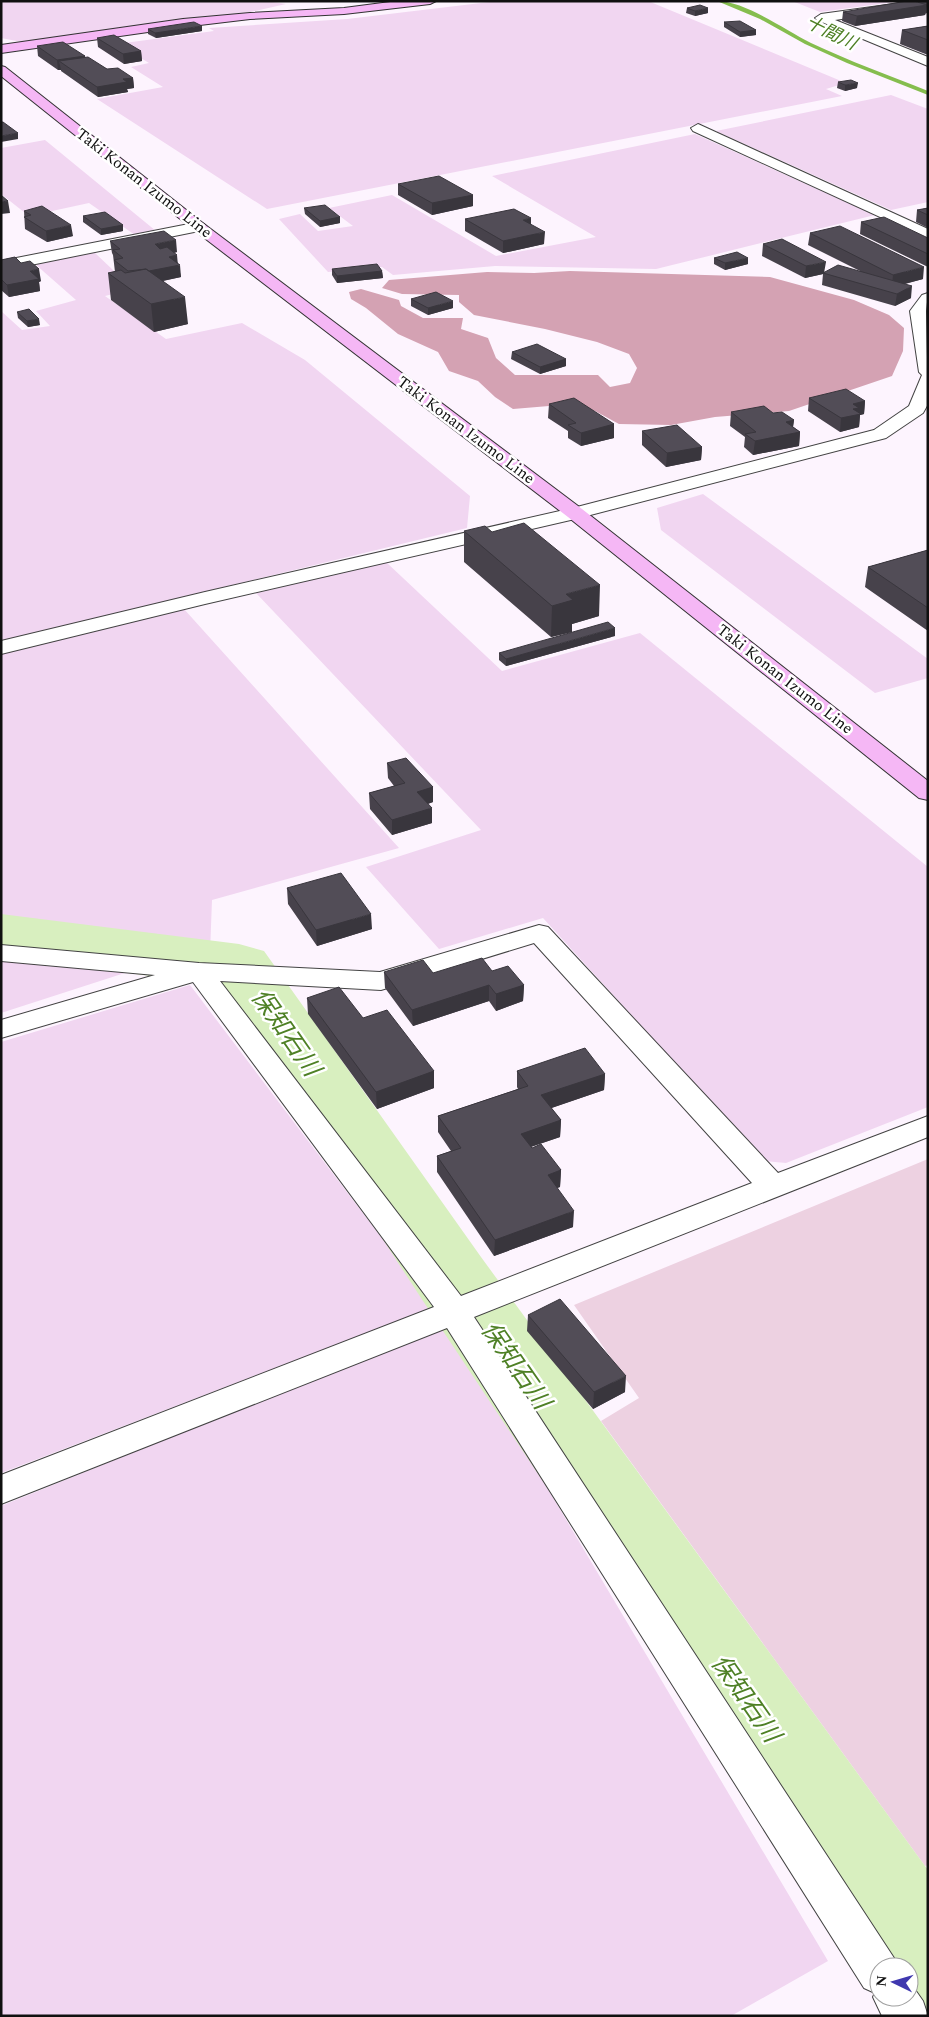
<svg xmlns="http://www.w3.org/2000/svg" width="929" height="2017" font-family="Spectral,'Noto Sans JP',serif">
<rect width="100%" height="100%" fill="#fdf4fe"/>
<path fill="#f1d6f1" d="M1,1h264l21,3 -49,11 -210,28 -26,-5z
M498,1h150l198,82 -20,6 16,7 -575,113 -170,-110 66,-12 -32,-20 18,-4 -32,-19 97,-13 -5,-3 138,-9z
M792,1h110l-82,11z
M891,95l37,14v93l-37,8 -175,-79z
M695,134l180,81 -219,54 -161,-3 -102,9 -11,-8 -54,5 -49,-53 21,-5 18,17 35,-5 -24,-18 63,-13 104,61 100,-19 -104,-61z
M45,140l111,91 -21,4 -46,-32 -60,13 -28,-22v-46z
M94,252l39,37 -28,7 61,43 76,-16 63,37 165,136 -3,32 -466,113v-330l21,19 28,-4 -14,-15 40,-11 -41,-36z
M703,494l225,165v19l-53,15 -214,-163 -4,-22z
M386,562l116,109 138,-38 288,234v240l-142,56 -22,-2 -221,-243 -104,31 -73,-82 115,-37 -225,-237z
M184,609l215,239 -187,52 -2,53 -209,-27v-272z
M1,959l130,12 -130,42z
M190,985l244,322 -433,166v-431z
M450,1324l378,637 -97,55h-730v-510z"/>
<path fill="#d4a2b3" d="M570,271l200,6 84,23 35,15 15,13 -1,23 -11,25 -103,35 -74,6 -44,8 -52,-1 -24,-13 -34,-6 -48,4 -18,-12 -17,-16 -29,-10 -11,-19 -40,-18 -32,-26 -15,-9 -2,-7 12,-3 38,11 2,6 22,12h40l-2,11 27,9 8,20 19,17h83l12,12 20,-4 7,-15 -8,-14 -32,-12 -52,-13 -71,-14 -15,-13v-7l-57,-1 -20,-6 7,-8 98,-8 47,1z"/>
<path fill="#edd1e1" d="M928,1159v706l-3,1 -324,-445 38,-23 -65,-93z"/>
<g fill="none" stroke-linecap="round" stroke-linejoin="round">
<path fill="#85bd4e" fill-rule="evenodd" d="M717,1c28,0 68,29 94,42 38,18 77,32 117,48v4l-81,-32 -42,-19 -45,-25z"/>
<path fill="#d8efbf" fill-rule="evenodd" d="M1,914l238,30 25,7 217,306 447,613v146c-12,0 -36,-9 -43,-19h24v-30h-30v20l-456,-686 -206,-316 -216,-29z"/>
<g stroke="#434343" stroke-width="2">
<path id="street" d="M916,1h12v5l-93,14 93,37v9l-111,-46 -2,-2 6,-4z
M698,124l230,105v10l-235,-108 -2,-3z
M199,222l5,2 3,3 -3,3 -203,41v-10z
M928,293l-2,18 2,93 -5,9 -37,25 -311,81 -370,85 -204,50v-13l204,-49 368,-84 301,-78 35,-24 13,-31 -3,-3 -9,-61 12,-16z
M539,925l9,2 230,246 150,-57v21l-454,180 420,641 4,9h-19v30h30v-16l14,20 5,15h-46l-9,-19 2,-4 -11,-5 -417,-660 -446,176v-29l433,-168 -241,-325 -192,56v-18l154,-45 -154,-14v-16l198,18 181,9zM534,943l218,240 -291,113 -241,-315 161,9z"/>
</g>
<g stroke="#323232" stroke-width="2">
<path id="secondary" d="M398,1h38l-6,3 -86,10 -94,5 -67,8 -182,26v-8l182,-26 67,-6 94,-5z
M1,66l4,1 199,157 378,285 346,272v19l-9,-2 -351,-281 -374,-287 -193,-154z"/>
</g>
<use href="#street" fill="#fff" fill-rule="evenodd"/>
<use href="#secondary" fill="#f5b7f5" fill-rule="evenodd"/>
</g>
<path fill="#47424b" d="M918,1h10v13l-2,-1 -1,2 -70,11 -13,-5 1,-9 75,-9z
M687,8l21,5 -13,3 -9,-3z
M724,22l32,8v5l-16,2 -16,-10z
M928,26v29l-28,-11 2,-14z
M148,29l54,2 -46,7 -8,-4z
M97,38l44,13 1,10 -18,3 -26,-17z
M37,46l48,10v1l22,12 26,9 1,10 -7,1 1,3 -30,5 -37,-26v-1h-3l-20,-14z
M838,82l19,6 -12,3 -8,-3z
M398,184l75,11v11l-41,9 -34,-20z
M304,208l36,9v6l-20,4 -15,-13z
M928,208v20l-12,-6 1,-12z
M24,211l49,25 -26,6 -22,-13z
M83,216l40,9v6l-22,4 -18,-13z
M465,219l66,6 13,19 -41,9 -38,-22z
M861,222l67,16v29l-68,-33z
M810,233l113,46 -18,5 6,14 -16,8 -73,-21 1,-11 -18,4 -43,-22 1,-12 62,28 35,-1 -52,-26z
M110,241l67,11 -3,1 4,11 3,13 -18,4 25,43 -34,8 -43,-32 -3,-27 7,-1 -2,-17 -1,-2z
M714,258l34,6 -23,6 -11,-6z
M1,260l40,21 -2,1 1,9 -31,6 -8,-7z
M332,269l50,2 1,7 -46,5 -5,-8z
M411,299l42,9 -25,7 -17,-9z
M17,312l23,13 -12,2 -10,-9z
M512,352l54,7v7l-26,8 -29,-15z
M809,398l56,3 -1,13 -4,1 -1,12 -19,5 -32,-21z
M549,404l65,20v14l-33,8 -13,-8v-7l-20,-13z
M731,412l42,1 21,7 -1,7 7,5 -1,14 -46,9 -9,-8 1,-10 -15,-11z
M642,431l60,16 -1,13 -35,7 -24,-22z
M464,531l135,85 -27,8v8l-21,5 -87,-75z
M928,550v81l-63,-44 3,-20z
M615,636l-109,30 -7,-6v-7z
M387,763l46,24v15l-5,2 4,19 -40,12 -22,-26 -1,-16 25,-7 -6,-8z
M287,888l85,41 -55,17 -29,-42z
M384,972l49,1 91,12 -1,16 -27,10 -7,-10 -76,25 -28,-38z
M307,998l56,20 71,53v17l-57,21 -69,-95z
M517,1071l88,3 -1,16 -53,18 10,12 -1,17 -29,10 30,23 -1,17 -3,1 16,39 -79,29 -57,-84v-16l14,-5 -13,-19v-16l80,-27 -1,-2z
M528,1315l97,77 -32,17 -66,-78z"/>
<path fill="#39363d" d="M927,5l-2,10 -70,11 2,-10z
M708,8v5l-13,3v-5z
M202,26v5l-46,7 -1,-5z
M756,30v5l-16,2v-5z
M141,51l1,10 -18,3 -1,-10z
M85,56l1,10 -27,-5 2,9h-3l-1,-10z
M133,78l1,10 -7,1 1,3 -30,5 -1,-10 26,-8z
M858,83l-1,5 -12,3v-6z
M18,133v6l-17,3v-6z
M473,195v11l-41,9v-12z
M8,201l2,12 -9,1v-12z
M340,217v6l-20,4v-6z
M531,218v12l-8,-10z
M71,225l2,11 -26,6 -1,-11z
M123,225v6l-22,4v-6z
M545,232l-1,12 -41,9v-12z
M176,240l1,12 -21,4 -1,-12z
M177,255l1,11 2,-1 1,12 -39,8 -1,-12 28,-16z
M748,258v6l-23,6v-7z
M826,262l-2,11h-1v1l-18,4 1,-12z
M924,267l-1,12 -31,8 1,-12z
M39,269l2,12 -2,1 1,9 -31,6 -2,-12 23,-14z
M382,271l1,7 -46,5v-7z
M912,286l-1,12 -16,8 2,-12z
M185,297l3,27 -34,8 -3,-28z
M453,301v7l-25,7v-7z
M39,319l1,6 -12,2 -1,-6z
M566,359v7l-26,8v-7z
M865,401l-1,13 -4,1 -1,12 -19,5 1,-14 12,-14z
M794,420l-2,13 -6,-11z
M614,424v14l-33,8v-13z
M800,432l-1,14 -46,9 2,-14z
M702,447l-1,13 -35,7 1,-14z
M600,585l-1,31 -27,8v8l-21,5 1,-31 14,-12z
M615,628v8l-109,30v-7z
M433,787v15l-16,5v-15z
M432,808v15l-40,12v-15z
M371,914l1,15 -55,17 -1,-16z
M489,985v16l-76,25 -1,-16z
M524,985l-1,16 -27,10v-17z
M434,1071v17l-57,21 -1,-17z
M605,1074l-1,16 -64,22 1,-17z
M561,1120l-1,17 -39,13v-16z
M561,1170l-1,17 -13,4 1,-16z
M574,1211l-1,16 -79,29 1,-16z
M626,1376l-1,16 -32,17 1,-17z"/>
<path fill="#524d57" stroke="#39363d" d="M907,1h7l13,4 -70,11 -14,-4z
M700,5l8,3 -13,3 -8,-3z
M740,21l16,9 -16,2 -16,-10z
M194,22l8,4 -47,7 -7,-4z
M928,26v14l-26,-10z
M114,35l27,16 -18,3 -26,-16z
M63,42l22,14 -28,4 -20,-14z
M88,57l19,12 11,-1 15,10 -10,1 4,3 -30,5 -38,-26z
M851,80l7,3 -13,2 -7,-3z
M1,122h2l15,11 -17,3z
M439,176l34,19 -41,8 -34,-19z
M1,195l7,6 -7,1z
M325,205l15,12 -20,4 -16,-13z
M42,206l29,19 -25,6 -22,-14 7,-2 -7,-4z
M928,208v7l-11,-5z
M514,209l17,9 -8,2 22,12 -42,9 -38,-22z
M105,212l18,13 -22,4 -18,-13z
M884,217l44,21v16l-67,-32z
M840,226l84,41 -31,8 -83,-42z
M164,231l12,9 -21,4 5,5 7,-2 10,8 -8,2 11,8 -31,6 -3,-2 -18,2 -14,-11 9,-2 -10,-8 7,-1 -10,-8z
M782,239l44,23 -20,4 -43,-22z
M737,252l11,6 -23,5 -11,-5z
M15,257l6,6 9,-2 9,8 -9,2 9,8 -32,6 -6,-6v-19z
M377,264l5,7 -45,5 -5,-7z
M838,265l74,21 -15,8 -74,-21z
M146,269l39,28 -34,7 -43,-31 13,-3 4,3z
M436,292l17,9 -25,7 -17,-9z
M29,309l10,10 -12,2 -10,-9z
M537,344l29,15 -26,8 -28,-15z
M846,389l19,12 -12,3 6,4 -6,1 8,5 -20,4 -32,-20z
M574,398l40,26 -33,9 -13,-8 8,-2 -27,-19z
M764,406l9,7 9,-1 12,8 -8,2 14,10 -45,9 -10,-7 11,-2 -25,-20z
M677,425l25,22 -35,6 -25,-22z
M524,523l76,62 -34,9 7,6 -21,6 -88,-75 21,-5 7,6z
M928,550v58l-60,-41z
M608,622l7,6 -109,31 -7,-6z
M406,758l27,29 -16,5 15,16 -40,12 -23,-27 36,-10 -18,-20z
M341,873l30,41 -55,16 -29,-42z
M482,958l10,13 16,-5 16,19 -28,9 -7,-9 -77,25 -28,-38 39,-12 10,13z
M339,987l24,31 24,-8 47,61 -58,21 -69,-94z
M585,1048l20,26 -64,21 20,25 -40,14 11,14 9,-4 20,26 -13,5 26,36 -79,29 -58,-84 24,-8 -23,-32 90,-30 -11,-15z
M560,1299l66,77 -32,16 -66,-77z"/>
<g text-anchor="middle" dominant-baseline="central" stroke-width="5" stroke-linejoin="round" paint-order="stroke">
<g font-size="16" fill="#101010" stroke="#fff">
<text transform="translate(144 183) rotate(38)">Taki Konan Izumo Line</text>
<text transform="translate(466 430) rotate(37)">Taki Konan Izumo Line</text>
<text transform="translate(785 679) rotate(38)">Taki Konan Izumo Line</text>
</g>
<g font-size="18" font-style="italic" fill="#4e8025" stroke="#fff">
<text transform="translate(831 33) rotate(26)">十間川</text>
</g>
<g font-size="25" font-style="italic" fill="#4e8025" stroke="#fff">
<text transform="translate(285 1033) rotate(55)">保知石川</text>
<text transform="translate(515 1366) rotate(55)">保知石川</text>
<text transform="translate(745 1699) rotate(55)">保知石川</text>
</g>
</g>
<rect width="929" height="2017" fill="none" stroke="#101010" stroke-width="5"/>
<g transform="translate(894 1982) rotate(275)"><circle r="24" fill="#ffffff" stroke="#9f9f9f"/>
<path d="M0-4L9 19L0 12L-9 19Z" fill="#3f38af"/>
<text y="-8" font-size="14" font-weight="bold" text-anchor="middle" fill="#101010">N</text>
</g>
</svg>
